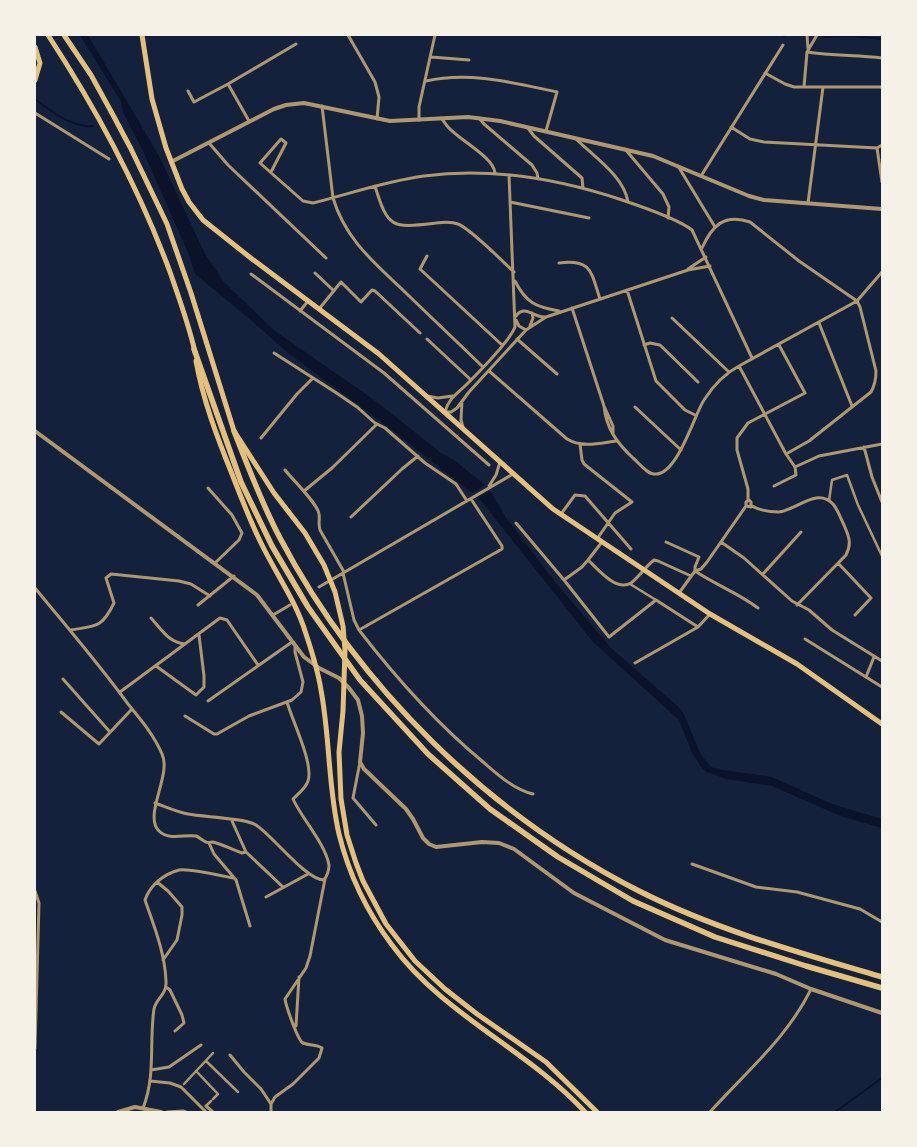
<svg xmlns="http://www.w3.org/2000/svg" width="917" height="1147" font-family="Poppins,sans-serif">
<rect width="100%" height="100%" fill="#14213d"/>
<path fill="#0b132b" d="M80,35h8l71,121 46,98 19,28 51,49 102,71 64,51 13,7 31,25 -13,8 -75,-59 -109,-81 -36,-32 -57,-47 -6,-19 -46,-104 -20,-39 -2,-10z
M490,491l17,28 49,64 55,65 71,62 19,45 10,12 6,2 55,8 60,27 50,15v9l-39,-11 -71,-31 -46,-7 -19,-7 -5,-4 -10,-15 -13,-33 -86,-78 -115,-145z"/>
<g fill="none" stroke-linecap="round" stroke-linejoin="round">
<path stroke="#0b132b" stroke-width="2" d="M783,35l1,1
M823,37l27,-1 32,3
M35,99c15,12 38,29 58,27
M835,1112l47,-34"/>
<path stroke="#b1986c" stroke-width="2.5" d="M829,501l3,-21 15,-5 11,30 24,51
M630,584l26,16
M206,1061l32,31
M196,1071l22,23 -5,5
M184,1084l29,-31
M206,1106l5,-5"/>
<path stroke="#b1986c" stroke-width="3" d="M348,35l27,47 4,15 -2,22
M807,35l1,14
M807,52c25,4 50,3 75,6
M431,57l38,3
M765,73l20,11 9,3h88
M426,81c44,-10 88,2 131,11l-11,39
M228,84l21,37
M804,87l3,-35 10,-17
M188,91l6,11 34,-18 68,-40
M322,106l11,92c13,43 43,66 74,96 25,24 50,48 75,72
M35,113l74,46
M441,118c3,3 5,7 7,9 11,13 46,30 47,46
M479,118l5,6 48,41 5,8 1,6
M419,120v-13l16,-72
M731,127l19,12 14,3 113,6 5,-3
M528,128l6,8 48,42 1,10
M575,138c18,18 49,38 53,64
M209,143l19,22 98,93
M877,148l5,34
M625,149l38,45 6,13 -1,11
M678,166l37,61
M271,172l15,-29 -5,-4 -21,24 43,38 10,2c36,-9 73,-22 111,-27 67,-9 135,3 198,24 18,6 56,19 70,30l60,128
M509,175l6,152c-5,13 -37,46 -49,58 -9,9 -18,14 -21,27h6l6,-4 12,-16 57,-62 20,-13 142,-47 22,-4
M701,176l82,-131
M375,186c13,43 17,42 61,37 7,-1 15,-2 22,1 13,5 44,37 56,48
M510,202l79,16
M808,203l15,-116
M702,248c10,-22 22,-35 48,-26l49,39 58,40 3,6 16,64c0,9 -1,14 -5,21l-62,49 -23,13
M427,256l-7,13 82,76
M559,263c33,-4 32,9 41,36
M688,269l18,-12
M315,273l19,18
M251,274l133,99 105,92
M515,281c11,22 21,26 44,30
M627,290l29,91 29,29 10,5
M572,308l32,98 9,20v7
M319,309l22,-27 20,20 11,-12 3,1 45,42
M300,311l8,-10
M516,316c9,-12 18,2 29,1
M672,318l57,54
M516,320l3,6 7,4
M819,323l33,83
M530,326l3,-8 -1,-5
M427,339l44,41
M517,339l40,35
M644,345l6,-2 10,2 38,37
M274,353l61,39 22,15 18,16 10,5 40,35 31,21 11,17
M739,366l47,88 9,13 1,8 -22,11
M489,371l78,68c15,9 33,4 49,2
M427,396l11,2 14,-2
M462,401l-1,19 2,7
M604,406c2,22 13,37 29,52 6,5 14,16 21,16 23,3 40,-59 50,-74 9,-14 20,-26 35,-34l118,-65 25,-29
M635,407l46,43
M261,438l36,-44 16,-16
M580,444l2,16 2,4 48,38 -17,11 -18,26
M864,447l8,30 10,25
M795,467l24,-11 63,-12
M285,470c7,9 33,34 34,44 1,5 -1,10 1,16l24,42
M489,486l7,-11 4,-13
M208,488l24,27 10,18 -3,7 -24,23
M304,491l28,-23 45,-44
M748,501v-12l-11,-39v-12l11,-15 57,-30 -26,-48
M752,506c7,4 18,6 27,6 18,-2 38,-25 54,-8 5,6 8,15 11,21 5,12 8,18 2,30l-49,50
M561,514l14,-19 10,1 46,53
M351,517l51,-48 16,-13
M516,523l48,57 45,57 47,-37 42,27
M602,542l-14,18c10,9 28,32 43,23 8,-6 14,-16 23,-23l4,1 33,15
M666,542l33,15 -4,10v4c21,14 43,22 63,37
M721,542l23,16 48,43 17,9 23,20 50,31
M838,563l33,35 -16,17
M343,573l11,47 5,10c37,48 76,92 123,131 15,13 31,28 51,33
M763,574l38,-42
M564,580l18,-13 6,-7
M319,587l194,-113
M35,588c31,38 64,76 93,116 13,16 26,31 34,50 10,21 -19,61 -3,77 10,10 26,3 37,5 3,1 7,5 10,6 2,1 5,0 7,0 8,2 21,8 29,11l4,-1 37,35
M679,593l16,-22 6,-2 6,-7 39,-56v-4l3,-2 2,2v5l-5,-1
M198,605l36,-29
M273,615l17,-10
M151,618c11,12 17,24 34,26
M70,630c26,-4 32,-2 44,-27l-8,-25 5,-4 68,7 12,3 19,12
M359,630l143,-81v-3l-31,-47
M805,639l77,48
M635,663l63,-36 12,-13
M156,666l40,29 8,-8v-11l-5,-41
M866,677l8,-20
M63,679l47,53
M120,692l100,-74 7,2 31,45
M208,701l84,-59
M61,712l38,32 33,-35
M185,716l29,18h3l32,-18 43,-16 9,-8 2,-10 -8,-30v-6
M360,762l-7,36 23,27
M155,803c11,4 22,9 33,11 15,3 58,4 68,11 17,11 50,55 68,55 3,-4 5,-10 5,-15 -4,-22 -27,-46 -36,-66 5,-5 13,-11 15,-18 6,-17 -16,-61 -21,-79
M232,821l14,31
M209,843l5,11 22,26 14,46
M692,864l64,23 41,5 63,17 22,13
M157,882l11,9 14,16v8l-5,25 -14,20
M35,891l4,12 -4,145
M266,897l42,-23
M166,987l4,3 12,25 2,8 -9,8
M296,1026l3,-49
M230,1055l14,17 17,17 10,15
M151,1070l18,-3 32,-22
M150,1081l20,2 11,4 25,25
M206,1106l7,6
M143,1108c13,-32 6,-66 11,-99 2,-11 13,-14 12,-28 -1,-28 -12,-55 -21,-81 5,-15 19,-26 34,-30 9,-2 44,6 54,8
M167,1112l16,-1 3,1
M271,1112v-8l4,-7 18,-13 26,-26 3,-10c-6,-4 -12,-2 -19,-5 -5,-2 -17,-37 -18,-44l21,-31 4,-12 15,-77
M710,1112c35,-39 78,-75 101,-123"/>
<path stroke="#b1986c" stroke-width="4" d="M171,162l103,-53 12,-4 18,-2 86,18 78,-4 32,4 153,35 96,40 15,4 118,9
M35,431l222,164 47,62 15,11 20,10 10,10 9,12 4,16 1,17 -3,29 4,7 42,40 7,10 10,19 6,6 7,3 46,-5 17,1 15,6 60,44 91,47 111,34 35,15 71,24
M118,1112l17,-5 26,5"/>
<path stroke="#e5c07b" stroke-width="5" d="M142,35l10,64 14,49 16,41 7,13 14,18 49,39 127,95 174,155 157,105 87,50 85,60
M35,47l5,16 -5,17"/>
<path stroke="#e5c07b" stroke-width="5" d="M48,35c49,75 91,153 122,237 9,26 19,53 25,80
M64,35l27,40 22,40 18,34 36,75 24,69 43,138 40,62 31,40 19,32 11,27 8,34 2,24 -2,61 -4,41 2,47 6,36 9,28 7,18 23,43 29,37 30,28 32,25 69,48 51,50
M196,361c7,39 21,76 36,113 9,23 18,47 29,69 15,31 35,58 45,91 6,18 12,37 15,56 9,48 7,97 18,144 10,41 28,78 53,111 51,70 135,104 193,167"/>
<path stroke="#e5c07b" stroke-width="5.5" d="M194,349l47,133 31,64 36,61 52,73 68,74 62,55 68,48 75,44 82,36 91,29 76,22
M234,431c14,36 28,73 46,107 79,150 208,276 359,353 77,39 161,62 243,86"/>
</g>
<rect width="917" height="1147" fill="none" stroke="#f6f1e7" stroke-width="72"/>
</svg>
